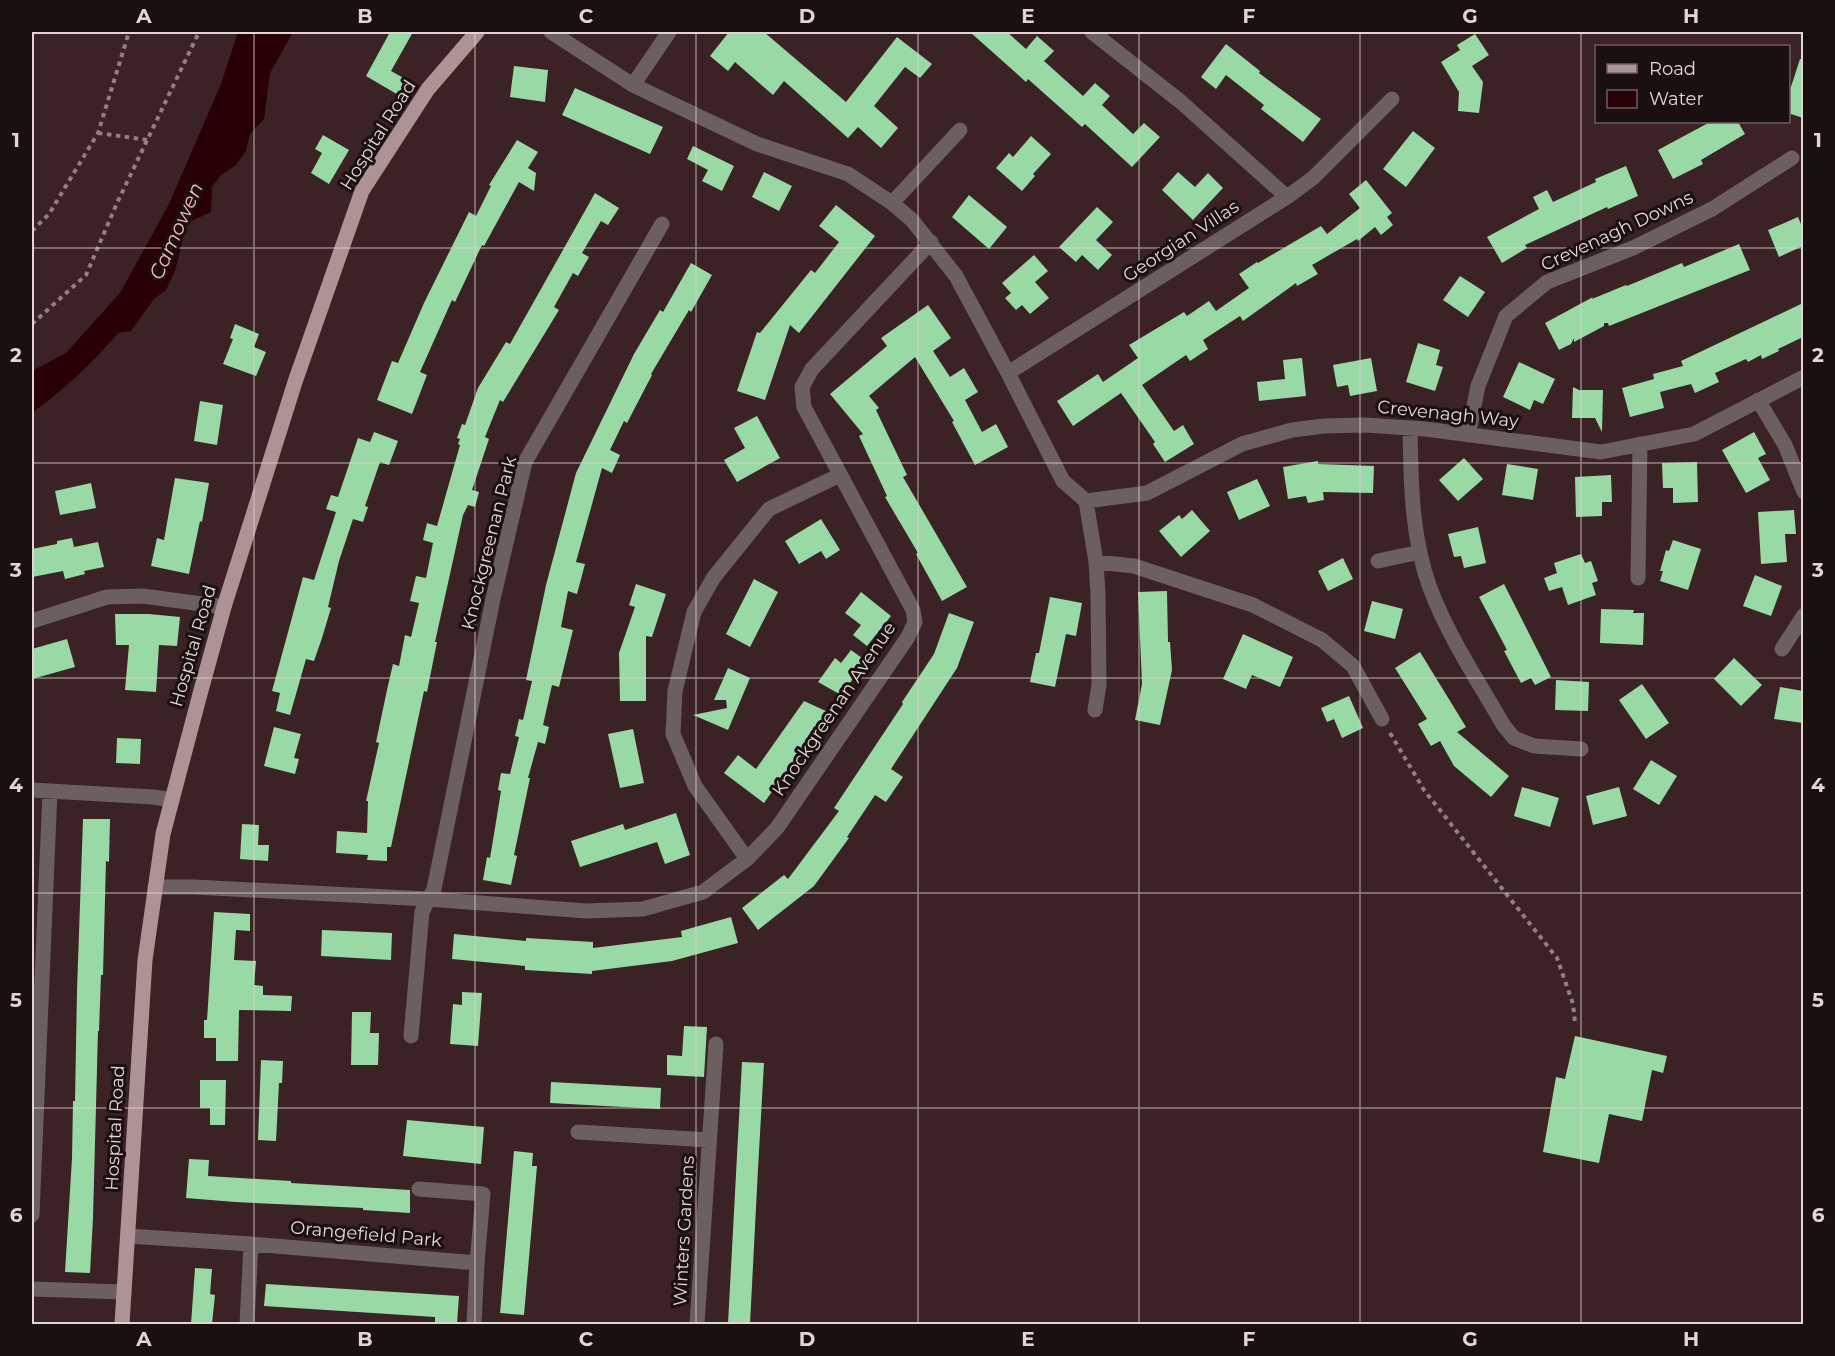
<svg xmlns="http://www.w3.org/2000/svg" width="1835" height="1356" font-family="Montserrat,sans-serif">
<rect width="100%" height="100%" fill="#3b2224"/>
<path fill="#290005" d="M238,32h55l-23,41 -6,46 -14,15 -4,17 -10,14 -15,10 -9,12 -1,25 -24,11 -12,48 -9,19 -12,9 -23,32 -13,2c-27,32 -53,55 -86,80v-42l34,-18 54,-60 49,-89 52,-120z"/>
<path fill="#98d9a6" d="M390,32h23l-22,39 18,10 -9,15 -34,-20z
M729,32h35l82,70 51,-65 35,27 -12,14 -15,-11 -31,39 24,22 -17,20 -23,-21 -10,11 -64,-57 -11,14 -38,-33 -7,9 -18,-15z
M970,32h37l19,17 11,-13 17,15 -10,10 39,35 12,-13 15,13 -8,9 31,29 11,-11 16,14 -28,30 -47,-43 -3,3 -54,-48 -2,3z
M1475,34l14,21 -17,11 11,16 -4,31 -21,-2 1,-19 -18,-30 19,-12 -3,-5z
M1226,44l34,27 -1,2 62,46 -18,23 -42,-33 3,-4 -38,-30 -10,14 -15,-12z
M1800,59l3,1v58l-15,-5v-17z
M514,66l34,4 -3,32 -35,-5z
M575,88l88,39 -13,27 -88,-39z
M1710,122h28l7,12 -44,26 2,4 -30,15 -15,-29z
M1413,131l22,17 -29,39 -23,-18z
M323,135l26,15 -20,34 -18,-11 11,-20 -7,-4z
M1031,136l20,18 -18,20 2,2 -13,15 -26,-23 13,-15 4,4z
M517,140l21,12 -10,16 8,5 -2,18 -15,-9 -35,64 -2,-1 -27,57 -3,-2 -32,72 7,3 -15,39 -35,-14 15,-39 6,2 26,-60 45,-91 7,4 15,-30 -2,-1z
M693,146l41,20 -12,25 -20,-10 6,-11 -21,-11z
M1626,166l12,30 -30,13 -1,-2 -82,38 2,3 -25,15 -15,-26 52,-28 -6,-12 14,-7 6,12 43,-20 -1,-3z
M764,172l28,14 -13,25 -27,-14z
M1178,172l17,15 13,-14 15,15 -30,32 -31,-30z
M1366,180l26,33 -5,4 6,8 -12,10 -6,-8 -17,14 -1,-2 -45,26 6,9 -21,12 -1,-3 -53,38 -3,-5 -37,24 5,9 -18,12 -4,-6 -44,30 32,46 9,-6 11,19 -29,18 -12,-18 2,-2 -34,-49 -48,33 -16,-25 41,-27 5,8 35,-24 -9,-13 55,-33 3,4 22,-15 7,10 33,-23 -10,-14 18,-12 1,1 63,-37 6,8 33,-26 -11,-14z
M595,193l24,15 -11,17 -7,-4 -19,32 7,4 -11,19 -5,-3 -19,34 5,3 -56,92 -3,-2 -15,37 4,2 -17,51 7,2 -4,15 -7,-2 -5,10 -28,127h2l-10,50 -3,-1 -33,156h-4v14l-20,-1 1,-5 -32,-2 1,-22 30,2 1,-32h-2l13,-58 -3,-1 11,-52 6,-26 6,2 6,-31 6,2 8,-34 -9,-2 6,-25 10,2 7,-35 -10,-3 4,-17 10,3 23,-81 -2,-1 2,-5 -3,-1 5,-14 3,1 13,-37 28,-46 4,2z
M969,195l38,32 -18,22 -37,-32z
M836,205l39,31 -76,97 -9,-8 -25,75 -28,-9 20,-59 3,1 51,-63 4,3 24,-31 -20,-16z
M1097,207l16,15 -17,18 16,15 -14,15 -16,-15 -6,7 -17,-15z
M1798,217l5,12v17l-24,11 -11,-27z
M1739,244l11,26 -141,56 -1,-3h-4v3l-30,16v-4l-3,6 -12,6 -14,-27 48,-26 -1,2 34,-14 1,1 55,-23 2,4z
M1034,255l14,16 -13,11 14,16 -19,16 -8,-9 -6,5 -11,-12 6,-5 -9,-10z
M691,263l21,12 -21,37 -2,-2 -38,64 1,1 -25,48 -3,-2 -14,29 10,5 -8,18 -10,-5 -26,94 9,2 -8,30 -9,-3 -7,36 12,3 -14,57 -7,-2 -9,40 6,2 -4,17 -7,-2 -10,36h2l-16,77 3,1 -6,29 -28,-5 4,-23 3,1 5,-30 6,-37 -3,-1 3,-17 9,1 9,-37 -4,-1 4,-17 4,1 9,-39 -6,-1 20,-95 30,-112 58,-119 26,-44 3,2z
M1460,276l25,16 -17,25 -25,-17z
M1803,303v34l-25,12 1,2 -17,8 -1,-4 -13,7 -2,-3 -31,14 4,9 -24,11 -4,-9 -31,8 4,16 -34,9 -8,-29 32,-9 -1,-5 30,-8 -2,-5z
M928,305l23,33 -18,13 17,26 14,-9 14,24 -13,8 17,32 14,-8 12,23 -33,18 -23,-43 2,-1 -39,-64 -46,39 10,12 -3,2 31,65 -4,2 64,110 -25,14 -26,-47 2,-1 -33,-56 2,-1 -28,-60 4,-2 -33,-40 57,-48 -6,-8z
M235,324l24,10 -5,13 12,5 -10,24 -33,-12 10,-25 -3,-1z
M1418,343l22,7 -4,15 7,2 -8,24 -29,-9z
M1302,358l4,38 -47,5 -2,-19 28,-3 -2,-19z
M1371,358l6,33 -27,5 -2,-11 -11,2 -4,-22z
M1519,362l36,17 -12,25 -9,-4 -4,10 -27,-13z
M1573,387l8,4 -1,-1h23l-1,42 -7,-14h-23z
M200,401l23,4 -6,40 -23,-4z
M757,416l23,42 -43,24 -13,-22 21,-12 -11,-20z
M374,432l24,9 -9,24 -9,-3 -15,44 3,1 -5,15 -10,-3 -14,42 -11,46 3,1 -9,30 -8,23 -8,-2 -16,56 -14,-4 4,-18 -8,-2 31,-114 11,3 22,-68 -10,-3 5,-14 7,2 20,-59 12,4z
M1754,432l12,22 -8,4 12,22 -24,13 -24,-43z
M1464,458l19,21 -25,22 -19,-21z
M1318,461v3l56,2 -1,27 -50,-1 1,8 -16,3 -2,-7 -18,3 -5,-32z
M1697,462l1,40 -25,1v-15h-10l-1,-25z
M1507,464l31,5 -5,31 -31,-5z
M1611,475l1,27h-10v14l-26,1 -1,-40z
M175,478l34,5 -7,39 -2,-1 -11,53 -38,-8 6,-28 7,2z
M1257,479l13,27 -31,14 -12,-28z
M91,483l5,25 -36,7 -5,-24z
M1192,510l18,21 -29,26 -22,-26 20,-16 3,4z
M1794,510l2,24h-11l2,28 -26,2 -3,-52z
M821,519l19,31 -14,9 -5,-8 -22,13 -14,-23z
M1478,527l8,36 -22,5 -3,-12 -7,1 -6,-23z
M72,538l2,9 24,-5 6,25 -20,4 1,3 -20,5 -2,-8 -31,6v-28l25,-5v-3z
M1673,540l28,9 -13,41 -28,-9 3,-10h-3l6,-21 3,1z
M1581,554l4,9 6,-2 7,20 -6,2 4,12 -28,10 -6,-18 -13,4 -5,-13 13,-5 -3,-10z
M1343,558l10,21 -25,12 -10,-20z
M1755,575l27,11 -11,30 -28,-10z
M754,579l24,13 -28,55 -24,-13z
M636,584l30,10 -14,43 -6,-1v65h-26l-1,-48 16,-46 -6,-2z
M1504,584l47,93 -16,8 -4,-7 -10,5 -17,-32 3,-1 -28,-53z
M1167,591l1,51h2l2,28 -12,55 -25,-5 7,-36 -4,-92z
M861,592l30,24 -24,30 -14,-11 8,-10 -16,-12z
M1050,597l32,6 -6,33 -10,-2 -11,53 -25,-5 6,-29h3z
M1372,601l31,8 -8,30 -31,-8z
M1601,609l33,1 -1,3h11l-1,32 -43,-2z
M949,613l25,9 -17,46 -66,101 12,8 -17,25 -11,-7 -28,42 2,1 -35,48 -56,44 -16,-22 42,-33 4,4 51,-68 -5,-3 69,-104 -1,-2 32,-48z
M115,614h34l31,3 -3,29 -18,-1 -3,47 -31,-2 4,-45h-13z
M1243,634l50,23 -13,30 -28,-12 -6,14 -23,-10z
M67,639l8,28 -43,12v-30z
M851,650l15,11 -25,34 -23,-13 17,-24 6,5z
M1420,652l46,75 -9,5 52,44 -18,21 -37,-31 -14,-25 -9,5 -13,-22 9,-5 -32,-51z
M1734,658l28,27 -21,21 -27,-27z
M728,668l22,10 -22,52 -35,-15 34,-7 -1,-8h-12z
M1556,680l33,2 -1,29 -33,-1z
M1642,684l27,39 -23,16 -27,-39z
M1780,687l23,4v32l-29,-4z
M1349,696l14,32 -21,10 -8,-19 -7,3 -6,-14z
M804,701l24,11 -64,91 -40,-30 14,-18 18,14z
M274,727l27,7 -7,24 5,1 -4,15 -31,-8z
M633,729l11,54 -24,5 -12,-54z
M117,738l24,1 -1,25 -24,-1z
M1651,760l26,16 -18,29 -26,-16z
M1522,787l37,11 -9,29 -36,-11z
M1619,787l8,29 -34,9 -7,-29z
M676,813l14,42 -25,9 -8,-22 -77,25 -9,-26 52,-17 2,6z
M83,819h27l-1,43 -3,-1 -3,114h-2l-2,56h-1l-5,187 -3,55 -25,-1 7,-114 1,-57h2l2,-111z
M242,824l17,1 -1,20h11l-1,16 -28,-2z
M214,912l36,2v17l-14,-1 -2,30 22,1 -2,24 9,1v9l29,1 -1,15 -52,-1 -1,51h-22v-23h-12v-18h3z
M731,917l7,26 -66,18 -80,10v3l-67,-4v-4l-73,-7 2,-25 72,7v-3l67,4v6l89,-11 -1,-6z
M322,930l70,3 -1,27 -70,-4z
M462,992l20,1 -4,53 -28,-2 3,-40 9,1z
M352,1012h19l-1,21h9l-1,32h-27z
M684,1026l23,1 -3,50 -37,-2v-20l15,1z
M1575,1036l92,20 -4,17 -11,-3 -10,51 -33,-7 -10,49 -56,-11 13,-75 9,2z
M261,1060l22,1 -1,22h-3l-3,58 -18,-1z
M742,1062l22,1 -6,106 -8,155h-22z
M200,1080h26l-1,45h-15v-17h-10z
M551,1082l110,6 -1,21 -110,-6z
M407,1120l77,7 -3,37 -78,-8z
M514,1151l19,2 -1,13h5l-13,149 -24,-2z
M189,1159l20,1 -1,16 83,5v2l119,7v23l-47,-3v-2l-128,-6 -49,-4z
M195,1268l17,1 -2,25 5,1 -3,29h-21z
M266,1284l193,12 -2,28h-22v-7l-171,-11z"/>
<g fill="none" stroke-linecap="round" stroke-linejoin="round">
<path stroke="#947f80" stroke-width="4" stroke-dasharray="4.5 4.5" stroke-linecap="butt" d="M98,133l50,7
M32,231l17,-17 49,-81 31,-101
M32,324l54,-49 31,-72 82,-171
M1390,733l34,57 133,168 16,46 2,19"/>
<path stroke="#6c5f5f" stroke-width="15" d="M551,32l82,53 25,12 99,47 91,30 44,29 20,17 44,56 52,97 279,-176 -106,-95 -89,-70
M633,85l36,-53
M1287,197l26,-19 79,-79
M892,203l68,-73
M1008,373l55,108 23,20 10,61 2,32 1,91 -4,25
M1758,400l27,45 19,47
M1410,428c1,54 1,108 20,160 18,48 48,93 74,138l10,12 20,8 47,3
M1468,435l10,-49 28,-70 41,-34 86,-34 79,-39 80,-51
M1086,501l61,-8 95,-49 50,-14 32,-4 41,-1 60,4 176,23 93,-18 110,-57
M1378,561l42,-9
M1096,562l38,4 119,39 69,35 31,26 29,53
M1638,578l2,-134
M32,621l75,-24 36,-1 81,11
M1782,649l22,-34
M32,790l121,7 19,3
M747,859l-52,-73 -22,-52 2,-43 19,-79 20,-35 55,-68 71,-34
M155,887h39l234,12 158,12 57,-2 60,-17 44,-33 30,-31 131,-191 7,-15 -2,-12 -109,-203 -2,-20 10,-18 119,-127
M411,1036l11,-124 12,-23 59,-290 32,-137 137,-238
M578,1132l131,8
M419,1189l64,5 -6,69 -3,61
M32,1215l18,-424
M128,1236l123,8 226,19
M32,1289l92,3
M247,1324l4,-80
M697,1324l19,-280"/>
<path stroke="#ae9394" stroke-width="15" d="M122,1324l23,-364 18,-126 37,-140 24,-87 71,-225 67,-191 66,-102 49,-57"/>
</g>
<path fill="none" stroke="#e5d4d4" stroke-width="1.5" stroke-opacity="0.55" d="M254,32v1292M475,32v1292M696,32v1292M918,32v1292M1139,32v1292M1360,32v1292M1581,32v1292M32,248h1772M32,463h1772M32,678h1772M32,893h1772M32,1108h1772"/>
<g text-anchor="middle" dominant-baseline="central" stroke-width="6" stroke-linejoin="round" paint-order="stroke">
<g font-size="18" fill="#e5d4d4" stroke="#1b1010">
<text transform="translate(378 135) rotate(-58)">Hospital Road</text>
<text transform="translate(1617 231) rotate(-25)">Crevenagh Downs</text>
<text transform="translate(1181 241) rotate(-33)">Georgian Villas</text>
<text transform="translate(1448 414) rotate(6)">Crevenagh Way</text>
<text transform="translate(489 543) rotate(-76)">Knockgreenan Park</text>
<text transform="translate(193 646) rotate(-74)">Hospital Road</text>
<text transform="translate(834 709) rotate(-56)">Knockgreenan Avenue</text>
<text transform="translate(115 1128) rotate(-87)">Hospital Road</text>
<text transform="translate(684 1231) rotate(-87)">Winters Gardens</text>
<text transform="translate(366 1234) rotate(5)">Orangefield Park</text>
</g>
<g font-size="20" font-style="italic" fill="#f6b5b8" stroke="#1b1010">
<text transform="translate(176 231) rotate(-66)">Camowen</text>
</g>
</g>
<rect width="1835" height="1356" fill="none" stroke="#1b1010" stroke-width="66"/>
<rect x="1595" y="45" width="195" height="78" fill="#1b1010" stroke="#6c5e5e" stroke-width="1.5"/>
<rect x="1607" y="64" width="30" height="9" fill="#ae9394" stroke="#6c5e5e" stroke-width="1.5"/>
<text x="1649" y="75" font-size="18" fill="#e5d4d4">Road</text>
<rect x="1607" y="90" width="30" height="18" fill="#290005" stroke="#6c5e5e" stroke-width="1.5"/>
<text x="1649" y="105" font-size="18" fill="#e5d4d4">Water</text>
<rect x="33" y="33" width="1769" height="1290" fill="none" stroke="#e5d4d4" stroke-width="2"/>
<g font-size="20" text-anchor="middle" font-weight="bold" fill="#e5d4d4">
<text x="144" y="23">A</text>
<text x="365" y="23">B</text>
<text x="586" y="23">C</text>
<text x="807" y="23">D</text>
<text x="1028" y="23">E</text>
<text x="1249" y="23">F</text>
<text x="1470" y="23">G</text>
<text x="1691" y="23">H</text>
<text x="16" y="147">1</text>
<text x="1818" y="147">1</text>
<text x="16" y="362">2</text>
<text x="1818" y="362">2</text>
<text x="16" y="577">3</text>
<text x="1818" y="577">3</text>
<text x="16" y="792">4</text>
<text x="1818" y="792">4</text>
<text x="16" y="1007">5</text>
<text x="1818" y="1007">5</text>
<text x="16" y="1222">6</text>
<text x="1818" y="1222">6</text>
<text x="144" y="1346">A</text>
<text x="365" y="1346">B</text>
<text x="586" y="1346">C</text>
<text x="807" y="1346">D</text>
<text x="1028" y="1346">E</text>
<text x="1249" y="1346">F</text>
<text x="1470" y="1346">G</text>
<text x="1691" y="1346">H</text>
</g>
</svg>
